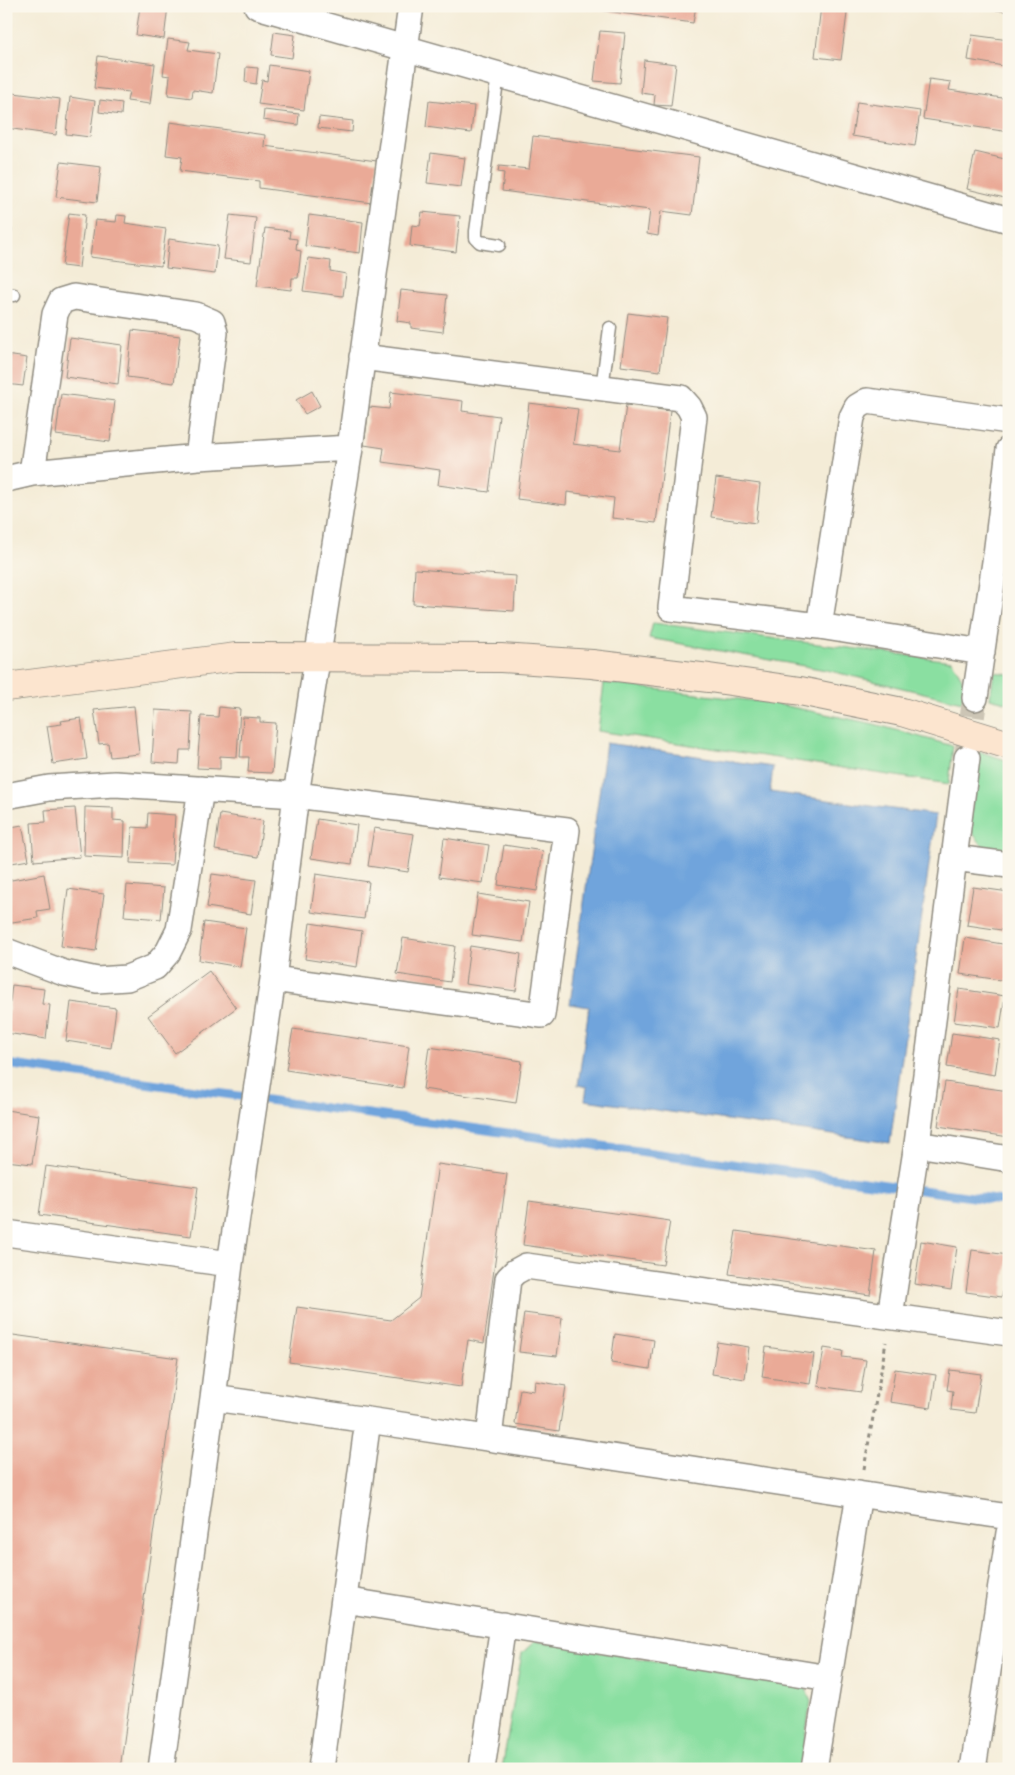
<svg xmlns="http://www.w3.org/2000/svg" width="1015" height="1775" font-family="'IM FELL French Canon',serif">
<rect width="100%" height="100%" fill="#fbf7ec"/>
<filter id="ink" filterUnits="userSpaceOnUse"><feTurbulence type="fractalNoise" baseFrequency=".02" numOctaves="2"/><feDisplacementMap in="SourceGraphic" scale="10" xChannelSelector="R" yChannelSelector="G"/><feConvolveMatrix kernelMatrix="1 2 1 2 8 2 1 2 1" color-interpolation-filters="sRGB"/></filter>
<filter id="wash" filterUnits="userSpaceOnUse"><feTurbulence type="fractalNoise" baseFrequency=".0096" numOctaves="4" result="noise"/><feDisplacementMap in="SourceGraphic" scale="20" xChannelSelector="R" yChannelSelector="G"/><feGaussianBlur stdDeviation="1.12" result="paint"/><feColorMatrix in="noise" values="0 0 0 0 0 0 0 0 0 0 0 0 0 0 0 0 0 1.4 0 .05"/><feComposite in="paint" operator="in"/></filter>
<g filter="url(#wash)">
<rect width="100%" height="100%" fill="#f4ecd7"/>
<path fill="#8adfa1" stroke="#5a8566" d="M653,623l299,38 14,24 -4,17 -136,-32 -177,-32z
M994,672l15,2v29l-19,-5z
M604,683l168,20 102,21 79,22 -4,38 -351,-53z
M978,751l31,10v89l-26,-4 -14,-17z
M535,1641l270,45 6,15 -11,68h-298l20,-116z"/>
<path fill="#6fa4dc" stroke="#4d6884" d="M606,743l167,24 -3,25 166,23 -46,328 -305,-43 2,-13 -9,-2 11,-78 -19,-3z"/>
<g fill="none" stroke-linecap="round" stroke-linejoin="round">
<path stroke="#6fa4dc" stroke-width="9" d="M6,1064l1003,138"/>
</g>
<g id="blocks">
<path fill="#eaaa97" d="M140,6h28l-4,33 -28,-4z
M358,6h38l-1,6z
M585,6h111l-3,17 -108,-15z
M821,6h27l-7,54 -26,-3z
M996,6h13v6l-13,-2z
M600,31l25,2 -5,50 -26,-2z
M274,32l21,3 -3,23 -21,-3z
M972,35l37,5v27l-41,-7z
M168,39l22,3 -2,8 30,4 -5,39 -20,-3 -1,8 -24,-3 2,-19 -7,-1z
M98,56l57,8 -5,40 -23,-3 2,-9 -35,-4z
M644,60l32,4 -5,42 -17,-1 1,-10 -14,-2z
M269,65l40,6 -5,39 -46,-6 4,-24 5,1z
M246,67l12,1 -2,16 -11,-2z
M929,79l22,3 -2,8 60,9v33l-86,-13z
M6,92l54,7 -4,36 -50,-7z
M70,97l25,4 -5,36 -24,-3z
M100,100l22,3 -1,12 -22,-3z
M429,101l45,5 -3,27 -45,-6z
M857,102l63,9 -5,35 -63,-10z
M264,110l35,4 -1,11 -35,-5z
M319,117l34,4 -1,11 -34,-4z
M170,122l95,13 -1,11 113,15 -5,42 -113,-15v-7l-79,-10 2,-14 -16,-2z
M533,136l166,21 -7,58 -31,-4 -3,25 -11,-2 3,-24 -148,-19 2,-18 -6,-1 1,-6 30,3z
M975,152l34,8v39l-42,-10z
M431,153l34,5 -4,29 -34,-4z
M61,162l40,5 -4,35 -41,-5z
M422,212l38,4 -4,36 -46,-6 2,-21 8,1z
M69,213l16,2 -6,53 -17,-2z
M117,215l9,1 -1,7 41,6 -5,37 -71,-9 5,-37 21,2z
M230,215l26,3 -5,44 -27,-3z
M309,215l54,7 -3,31 -55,-7z
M265,228l25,3 -1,7 8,1 -1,11 5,1 -3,27h-6l-1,12 -34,-4z
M6,229h6l-3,25 -3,-1z
M169,239l49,7 -3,28 -49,-6z
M308,258l23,3 -1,10 16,3 -3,22 -40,-5z
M401,290l46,5 -4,37 -32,-4v-5l-14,-2z
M628,313l39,5 -7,53 -39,-5z
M132,330l48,6 -6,47 -47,-6z
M70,338l52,7 -4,39 -53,-7z
M6,355l21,3 -4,28 -17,-2z
M312,391l8,15 -15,8 -9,-14z
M391,392l72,9 -1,10 37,5 -10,76 -51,-7 2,-15 -58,-8 2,-14 -20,-3 5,-38 20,2z
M61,394l54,7 -5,41 -54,-7z
M529,403l49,6 -5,35 47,6 6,-45 44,6 -14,112 -44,-5 2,-20 -47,-6 -1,13 -49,-6z
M716,478l44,6 -4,39 -45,-6z
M415,569l101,7 -2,35 -101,-7z
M134,706l5,48 -29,3 -2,-14 -9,1 -5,-34z
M219,707l21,2 -3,48 -17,-1v13l-23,-1 4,-52 17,1z
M155,710l37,2 -2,38h-10l-1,14 -27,-2z
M243,717l17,1v4l16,1 -4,50 -24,-1 1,-15h-9z
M81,718l6,41 -34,5 -6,-38 15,-2 -1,-3z
M85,807l28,1v12l12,1 -1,37 -40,-2z
M75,808l5,49 -46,4 -3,-38 15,-1 -1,-12z
M148,813l27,2 -3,50 -42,-2 2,-36 15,1z
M220,814l43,7 -5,36 -43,-7z
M317,819l40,6 -5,39 -41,-6z
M22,825l7,35 -23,4v-36z
M374,828l40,6 -6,38 -40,-6z
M444,838l45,7 -6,38 -44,-6z
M504,845l39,6 -6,40 -39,-6z
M44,874l6,35 -13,2 1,7 -32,5v-42z
M212,874l44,6 -5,34 -44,-7z
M316,874l53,8 -5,37 -53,-7z
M127,885l37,3 -3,31 -37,-3z
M973,887l36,5 -1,39 -41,-6z
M68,889l36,5 -8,57 -35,-5z
M478,894l51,8 -6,40 -51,-7z
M204,922l42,6 -6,39 -41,-7z
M310,923l52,8 -5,36 -52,-8z
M403,938l52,8 -5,36 -53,-8z
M965,938l44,7 -2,36 -47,-7z
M470,946l51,8 -5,37 -51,-7z
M209,971l27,37 -61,45 -27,-37z
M12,985l32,4 -2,15 8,1 -4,34 -40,-6z
M959,989l46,7 -5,32 -46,-6z
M71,1002l45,6 -5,40 -45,-7z
M293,1029l116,17 -6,42 -117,-18z
M952,1033l48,7 -5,35 -48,-8z
M429,1047l93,14 -6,42 -93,-14z
M945,1082l64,9v46l-71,-11z
M6,1110l33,5 -7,49 -26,-3z
M438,1164l69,10 -23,169 -16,-3 -7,47 -172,-25 8,-55 94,13 28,-22z
M46,1166l152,21 -7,49 -152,-21z
M529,1201l141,20 -7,44 -140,-20z
M736,1231l140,20 -6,44 -141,-21z
M921,1241l36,6 -6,43 -36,-6z
M972,1250l36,5 -6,42 -36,-5z
M524,1313l38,5 -5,38 -38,-4z
M6,1334l172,24 -58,411h-114z
M615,1334l39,6 -4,29 -39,-6z
M717,1342l32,5 -4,32 -33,-5z
M766,1347l48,7 -4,30 -48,-7z
M824,1348l19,3 -1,6 24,3 -5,32 -43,-6z
M895,1369l41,6 -5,33 -41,-6z
M950,1370l31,4 -6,39 -24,-3 2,-19 -6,-1z
M535,1381l31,5 -7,45 -44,-7 5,-35 14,2z"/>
</g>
</g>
<g filter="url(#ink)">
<use href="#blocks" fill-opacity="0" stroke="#908c81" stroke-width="1"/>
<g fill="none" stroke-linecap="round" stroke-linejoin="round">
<path stroke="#ccc5b5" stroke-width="25" stroke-dasharray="25 12" stroke-linecap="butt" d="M967,753l8,-55"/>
<g stroke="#908c81" stroke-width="15">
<path id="lane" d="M498,75l-22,156v7l4,4 19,3
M6,294l8,1
M602,388l8,-60"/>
</g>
<g stroke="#908c81" stroke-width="28">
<path id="street" d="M257,6l752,214
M362,357l319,41 8,9 5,10 -23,191 148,18 163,26
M32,473l23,-159 6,-13 13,-4 122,18 16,7 3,11 -17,124
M6,479l26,-6 166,-16 152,-9
M819,626l33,-209 5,-10 10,-6 142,20
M975,698l21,-143 13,-106
M6,796l43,-8 66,-4 181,11 271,35 -25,185 -269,-36
M954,858l55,7
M6,951l58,22 33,7 30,-2 28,-11 13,-15 11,-22 22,-141
M917,1144l92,15
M6,1233l224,31
M890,1316l27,-172 50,-386
M213,1398l155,22 641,97
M489,1438l19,-159 7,-7 11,-6 483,67
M344,1600l485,78
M161,1769l52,-371 17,-134 43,-285 23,-184 54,-347 61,-442
M321,1769l47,-349
M482,1769l21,-144
M814,1769l45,-275
M973,1769l36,-236"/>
</g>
<g stroke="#908c81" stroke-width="30">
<path id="secondary" d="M6,687l230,-30 265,1 91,6 117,14 91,13 102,21 107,33"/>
</g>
<path stroke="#908c81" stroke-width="3" stroke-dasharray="4 4" stroke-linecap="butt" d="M864,1469l22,-127"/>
<use href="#lane" stroke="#fff" stroke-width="12"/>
<use href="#street" stroke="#fff" stroke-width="25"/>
<use href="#secondary" stroke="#fce5cf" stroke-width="28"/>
</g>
</g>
<rect width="1015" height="1775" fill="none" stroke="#fbf7ec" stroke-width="25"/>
</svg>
